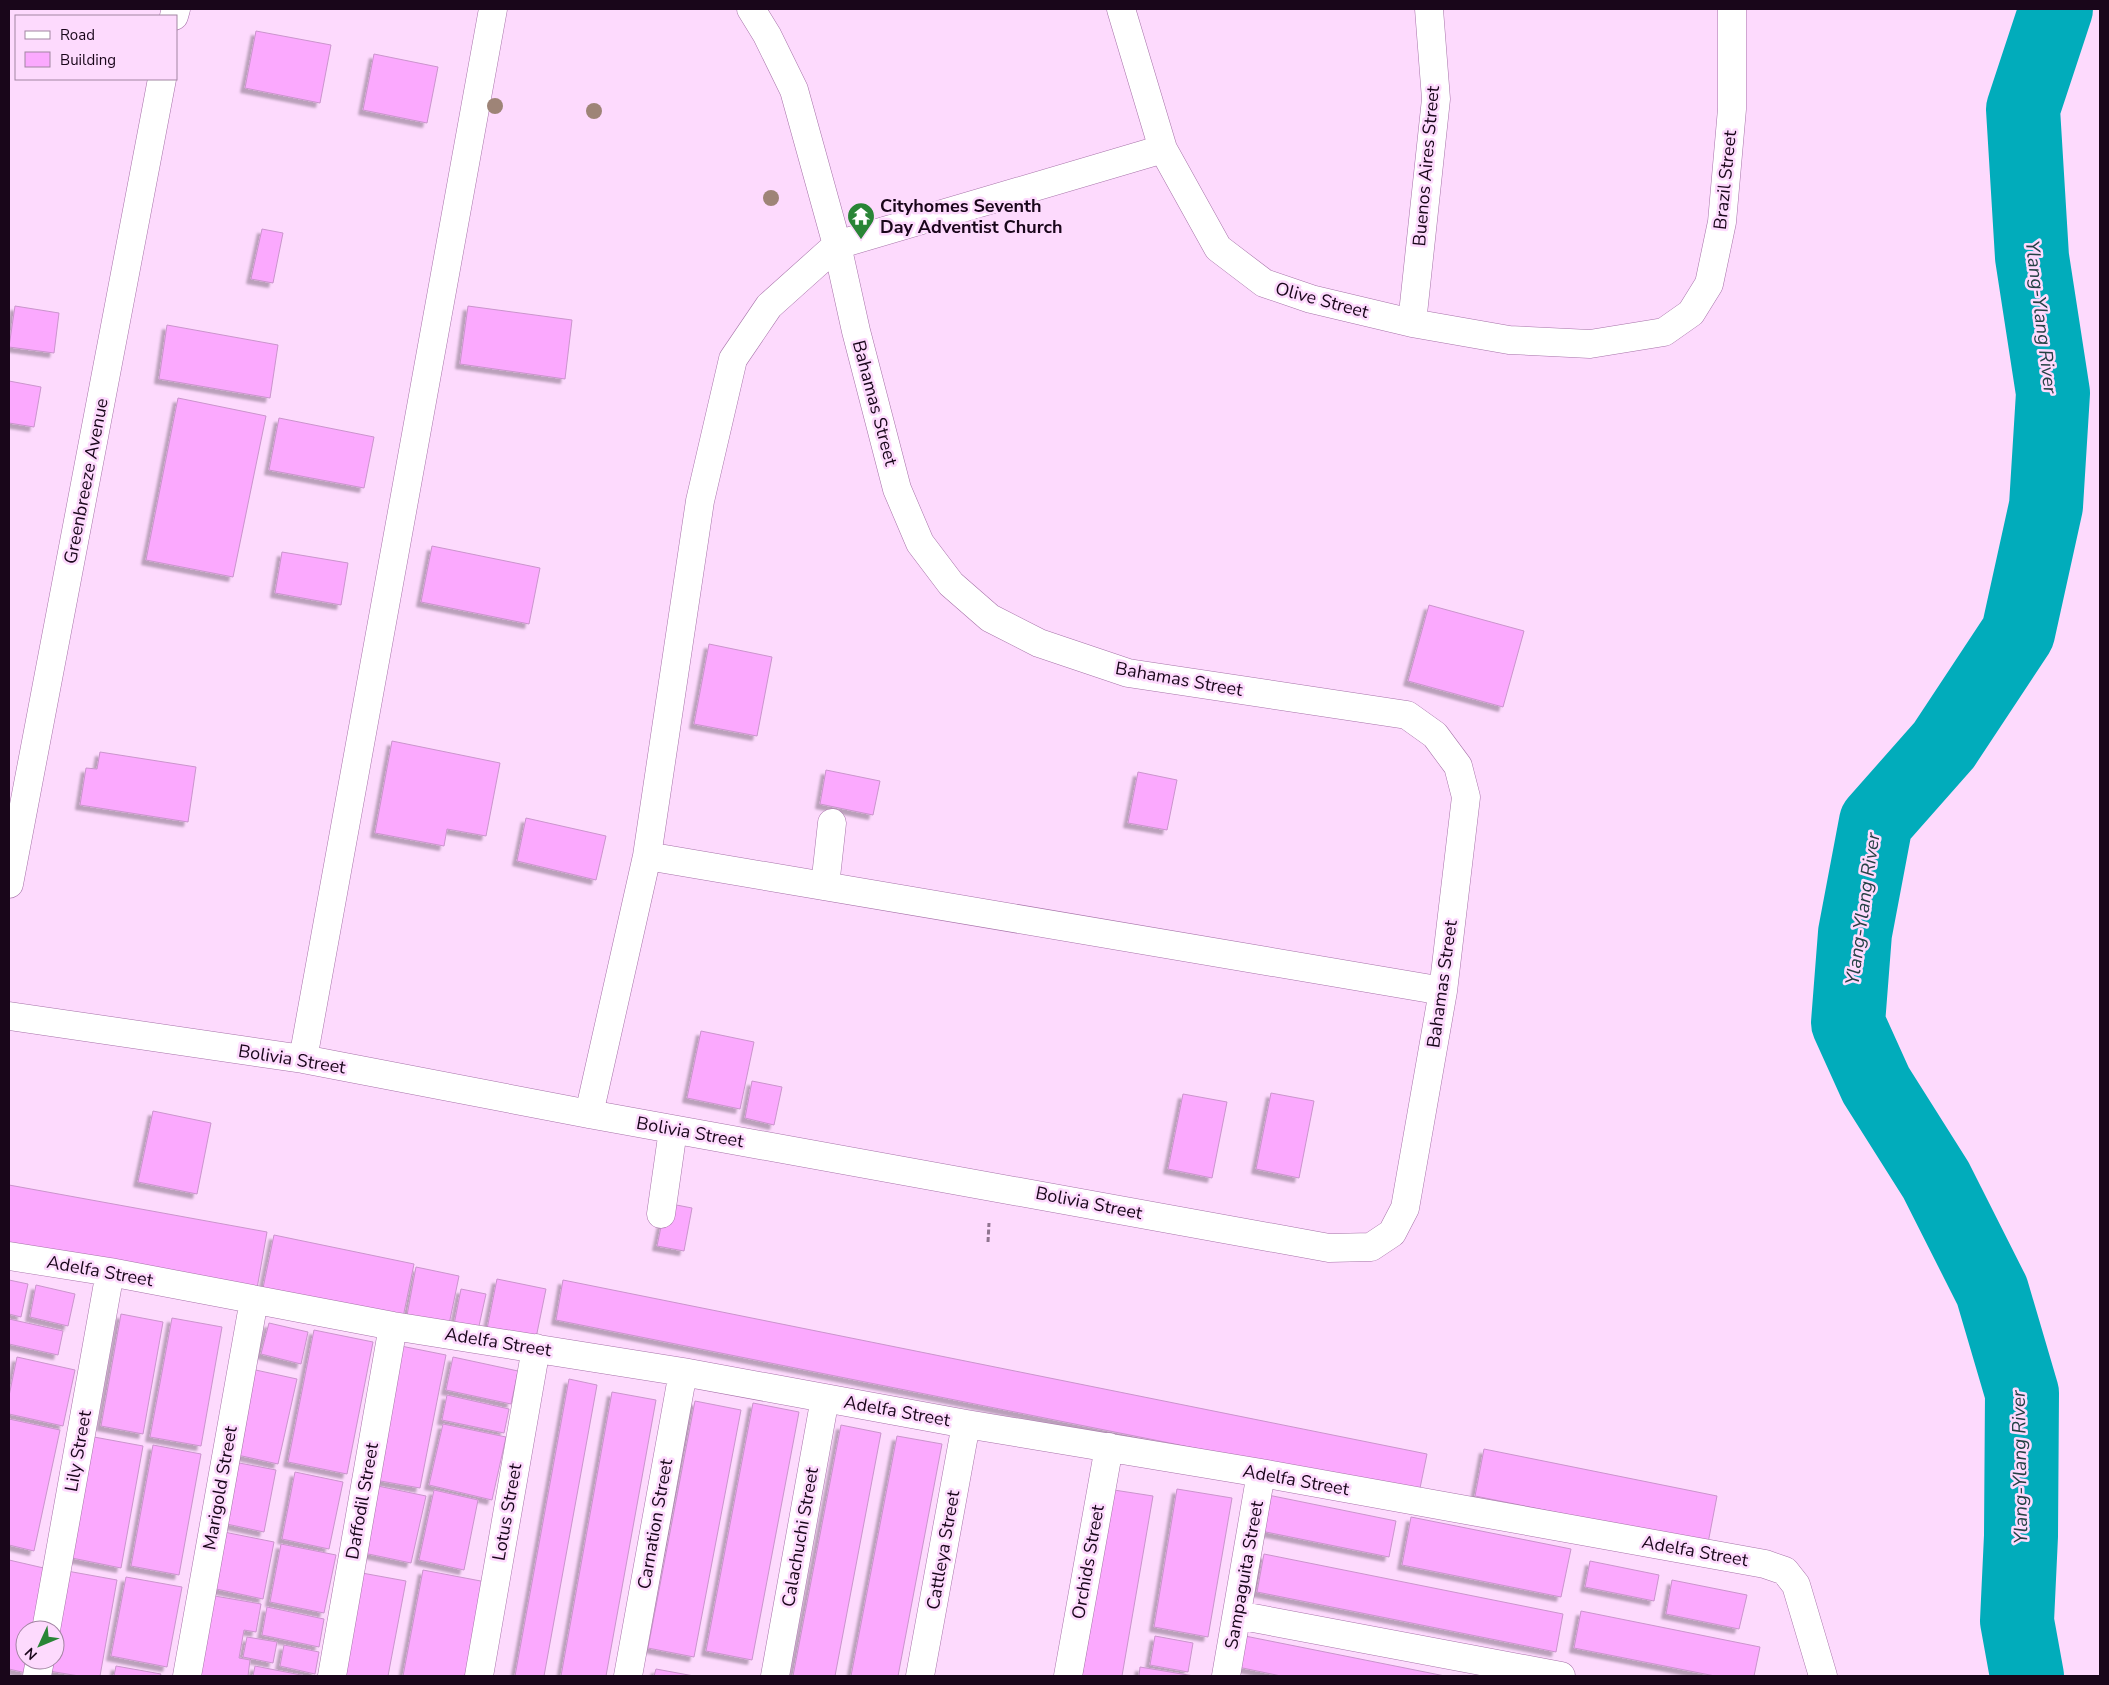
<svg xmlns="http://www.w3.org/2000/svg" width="2109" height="1685" font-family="'Nunito Sans',sans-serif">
<defs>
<filter id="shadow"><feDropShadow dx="-4.5" dy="4.5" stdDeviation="1" flood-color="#0004"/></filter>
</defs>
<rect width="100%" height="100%" fill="#fddafd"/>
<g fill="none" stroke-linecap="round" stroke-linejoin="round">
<path stroke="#01acbb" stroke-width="74" d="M2027,1676l-10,-55 4,-85 1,-143 -30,-102 -56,-111 -60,-95 -28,-62 7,-90 21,-111 68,-77 74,-112 28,-127 7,-113 -21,-136 -9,-148 33,-100"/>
</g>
<path fill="#fba9fe" stroke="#ca94cc" filter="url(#shadow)" d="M256,31l75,14 -11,58 -75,-15z
M374,54l64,13 -11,56 -64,-13z
M262,229l21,4 -10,50 -22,-4z
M15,306l44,7 -5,40 -45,-6z
M468,306l104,14 -7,59 -105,-15z
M167,325l111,20 -8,53 -111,-19z
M9,381l32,6 -7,40 -25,-4z
M178,398l88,18 -33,161 -87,-17z
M279,418l95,19 -10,51 -95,-18z
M432,546l108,22 -11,56 -108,-22z
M282,552l66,11 -7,42 -66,-12z
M1429,605l95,26 -21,76 -95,-26z
M709,644l63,13 -15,79 -63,-12z
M392,741l108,22 -14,73 -39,-7 -3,17 -69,-13z
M100,752l96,15 -8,55 -108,-17 6,-37 11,1z
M826,770l54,11 -7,34 -53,-11z
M1138,772l39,8 -10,50 -39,-7z
M526,818l80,18 -10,44 -79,-19z
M701,1031l53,11 -14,67 -53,-11z
M752,1081l30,6 -8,38 -29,-7z
M1271,1093l43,8 -15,77 -43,-9z
M1183,1094l44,8 -15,76 -44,-9z
M153,1111l58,12 -14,71 -59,-12z
M9,1185l258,47 -11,62 -247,-45z
M666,1203l26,5 -8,43 -27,-5z
M274,1235l140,29 -12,58 -140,-29z
M416,1267l43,9 -12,58 -42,-8z
M497,1279l49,10 -10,49 -49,-9z
M9,1280l19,4 -7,33 -12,-3z
M563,1280l864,174 -8,39 -863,-173z
M36,1285l39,9 -7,32 -38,-9z
M461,1289l25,5 -9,41 -24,-5z
M121,1314l42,8 -20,112 -42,-8z
M172,1318l50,9 -21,119 -51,-9z
M9,1319l54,12 -5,24 -49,-11z
M269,1323l39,9 -7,32 -40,-10z
M314,1330l59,12 -26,132 -59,-12z
M401,1346l45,9 -26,133 -45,-8z
M17,1357l58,13 -12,56 -54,-12v-18z
M453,1357l65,14 -7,33 -65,-14z
M251,1369l46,10 -19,85 -45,-10z
M569,1379l28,6 -53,291h-29z
M612,1392l44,8 -50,276h-45z
M447,1395l62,14 -5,24 -62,-13z
M695,1401l46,9 -47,247 -46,-9z
M753,1403l46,9 -47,248 -46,-9z
M9,1419l51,11 -26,121 -25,-6z
M443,1424l63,13 -14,63 -63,-15z
M841,1425l40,8 -46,243h-42z
M897,1436l45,8 -44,232h-47z
M94,1437l49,9 -22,122 -49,-10z
M153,1445l48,9 -22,121 -48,-9z
M1484,1449l233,47 -9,47 -233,-47z
M234,1462l42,8 -12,62 -42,-9z
M295,1472l48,10 -14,67 -47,-10z
M373,1485l53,11 -15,67 -52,-11z
M1177,1489l55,9 -24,139 -54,-10z
M434,1490l44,10 -14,70 -45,-10z
M1114,1490l39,6 -31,180h-40z
M1268,1495l128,26 -7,36 -128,-26z
M1411,1517l160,32 -10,48 -159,-32z
M219,1531l55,11 -11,57 -56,-12z
M281,1544l55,11 -12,58 -54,-11z
M1264,1554l299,60 -7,38 -299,-60z
M9,1560l39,9 -13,61h-10v30h3l-2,13 -17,-4z
M1590,1561l69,14 -5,26 -69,-14z
M423,1570l63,12 -18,94h-65z
M67,1571l50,9 -17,96h-21l-30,-5 2,-11h4v-24z
M362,1573l44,8 -18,95h-45z
M126,1577l56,10 -15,80 -56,-11z
M1672,1580l75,15 -8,34 -73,-15z
M209,1595l52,9 -5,28 -12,-2 -5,28 11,2 -2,16h-54z
M267,1607l57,12 -5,28 -57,-12z
M1581,1611l179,36 -6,29h-39l-141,-28z
M1155,1636l38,7 -5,29 -38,-7z
M1245,1636l200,40h-164l-43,-9z
M247,1637l30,5 -4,21 -30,-6z
M284,1645l35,7 -4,22 -35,-8z
M116,1666l45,8 -1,2h-46z
M255,1666l51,10h-53z
M1140,1667l54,9h-55z
M656,1669l38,7h-40z"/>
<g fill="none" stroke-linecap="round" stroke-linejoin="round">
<g stroke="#a672a8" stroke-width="29">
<path id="minor" d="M1121,9l42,140 55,99 46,35 47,16 101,24 97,17 81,4 74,-12 27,-19 18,-29 13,-62 10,-113v-100
M174,16l2,-7
M1412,323l24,-224 -7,-90
M647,856l796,135
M9,884l153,-805
M825,886l7,-63
M9,1016l294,43 286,55 740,134 42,-1 21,-14 13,-25 38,-217 23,-194 -8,-31 -23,-31 -28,-20 -279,-42 -89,-30 -49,-25 -39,-34 -31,-41 -23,-54 -41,-158 -19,-86 -43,-155 -27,-55 -16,-26
M303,1059l190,-1050
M589,1114l58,-258 53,-355 33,-142 36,-53 68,-61 326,-96
M661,1214l12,-84
M9,1256l101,16 283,54 290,46 283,52 295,49 504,91 20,7 11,14 27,91
M1237,1615l324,61
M46,1630l64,-358
M37,1676l3,-16
M187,1676l67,-376
M332,1676l61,-350
M479,1676l57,-328
M628,1676l55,-304
M775,1676l50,-278
M920,1676l46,-252
M1068,1676l41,-229
M1226,1676l35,-203"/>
</g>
<path stroke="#8f748f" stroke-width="3" stroke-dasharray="5 2.5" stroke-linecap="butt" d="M988,1242l1,-19"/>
<use href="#minor" stroke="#fff" stroke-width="28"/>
</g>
<g fill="#9e8477">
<circle cx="495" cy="106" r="8"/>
<circle cx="594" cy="111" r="8"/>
<circle cx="771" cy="198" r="8"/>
</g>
<defs>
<g id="temple-pin" transform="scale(1.4375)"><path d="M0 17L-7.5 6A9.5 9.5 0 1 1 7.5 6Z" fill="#298536" stroke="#fddafd"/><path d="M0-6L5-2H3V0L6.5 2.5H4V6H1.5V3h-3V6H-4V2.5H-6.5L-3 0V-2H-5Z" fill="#fff"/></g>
</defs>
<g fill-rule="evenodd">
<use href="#temple-pin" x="861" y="216"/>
</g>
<g text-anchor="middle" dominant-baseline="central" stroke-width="5" stroke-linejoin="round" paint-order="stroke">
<g font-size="18" fill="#19061a" stroke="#fddafd">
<text transform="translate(1426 166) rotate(-85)">Buenos Aires Street</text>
<text transform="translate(1725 180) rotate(-84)">Brazil Street</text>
<text transform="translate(1322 300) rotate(15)">Olive Street</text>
<text transform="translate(875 403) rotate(75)">Bahamas Street</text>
<text transform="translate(86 481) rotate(-79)">Greenbreeze Avenue</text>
<text transform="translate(1179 679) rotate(10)">Bahamas Street</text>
<text transform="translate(1442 984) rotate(-82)">Bahamas Street</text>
<text transform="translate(292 1059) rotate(9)">Bolivia Street</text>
<text transform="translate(690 1132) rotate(10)">Bolivia Street</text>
<text transform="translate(1089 1203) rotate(11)">Bolivia Street</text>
<text transform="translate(100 1271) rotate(10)">Adelfa Street</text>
<text transform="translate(498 1342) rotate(9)">Adelfa Street</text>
<text transform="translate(897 1411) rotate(10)">Adelfa Street</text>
<text transform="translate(78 1451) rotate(-80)">Lily Street</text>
<text transform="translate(1296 1480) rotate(10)">Adelfa Street</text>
<text transform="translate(220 1488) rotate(-80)">Marigold Street</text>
<text transform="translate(362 1501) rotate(-80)">Daffodil Street</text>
<text transform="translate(507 1512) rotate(-80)">Lotus Street</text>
<text transform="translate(655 1524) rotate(-80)">Carnation Street</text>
<text transform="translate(800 1537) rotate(-80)">Calachuchi Street</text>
<text transform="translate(943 1550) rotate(-80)">Cattleya Street</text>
<text transform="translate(1695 1551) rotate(10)">Adelfa Street</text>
<text transform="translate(1088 1562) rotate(-80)">Orchids Street</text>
<text transform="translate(1244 1575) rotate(-80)">Sampaguita Street</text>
</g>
<g font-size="18" font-weight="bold" fill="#19061a" stroke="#fddafd" text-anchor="start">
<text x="880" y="206">Cityhomes Seventh<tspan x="880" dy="21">Day Adventist Church</tspan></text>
</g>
<g font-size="19" font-style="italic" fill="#244144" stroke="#fddafd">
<text transform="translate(2041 317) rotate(83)">Ylang-Ylang River</text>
<text transform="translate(1863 909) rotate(-82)">Ylang-Ylang River</text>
<text transform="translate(2020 1467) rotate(-91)">Ylang-Ylang River</text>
</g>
</g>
<rect width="2109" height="1685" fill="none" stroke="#19061a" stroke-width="20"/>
<rect x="15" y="15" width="162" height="65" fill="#fddafd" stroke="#a285a2"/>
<rect x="25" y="31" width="25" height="8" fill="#ffffff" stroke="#a285a2"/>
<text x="60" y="40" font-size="15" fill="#19061a">Road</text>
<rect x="25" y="52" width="25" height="15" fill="#fba9fe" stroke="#a285a2"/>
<text x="60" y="65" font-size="15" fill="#19061a">Building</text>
<g transform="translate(40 1645) rotate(226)"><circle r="24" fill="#fddafd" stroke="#a285a2"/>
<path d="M0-4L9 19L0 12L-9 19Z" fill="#298536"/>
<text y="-8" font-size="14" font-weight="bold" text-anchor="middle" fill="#19061a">N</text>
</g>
</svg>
